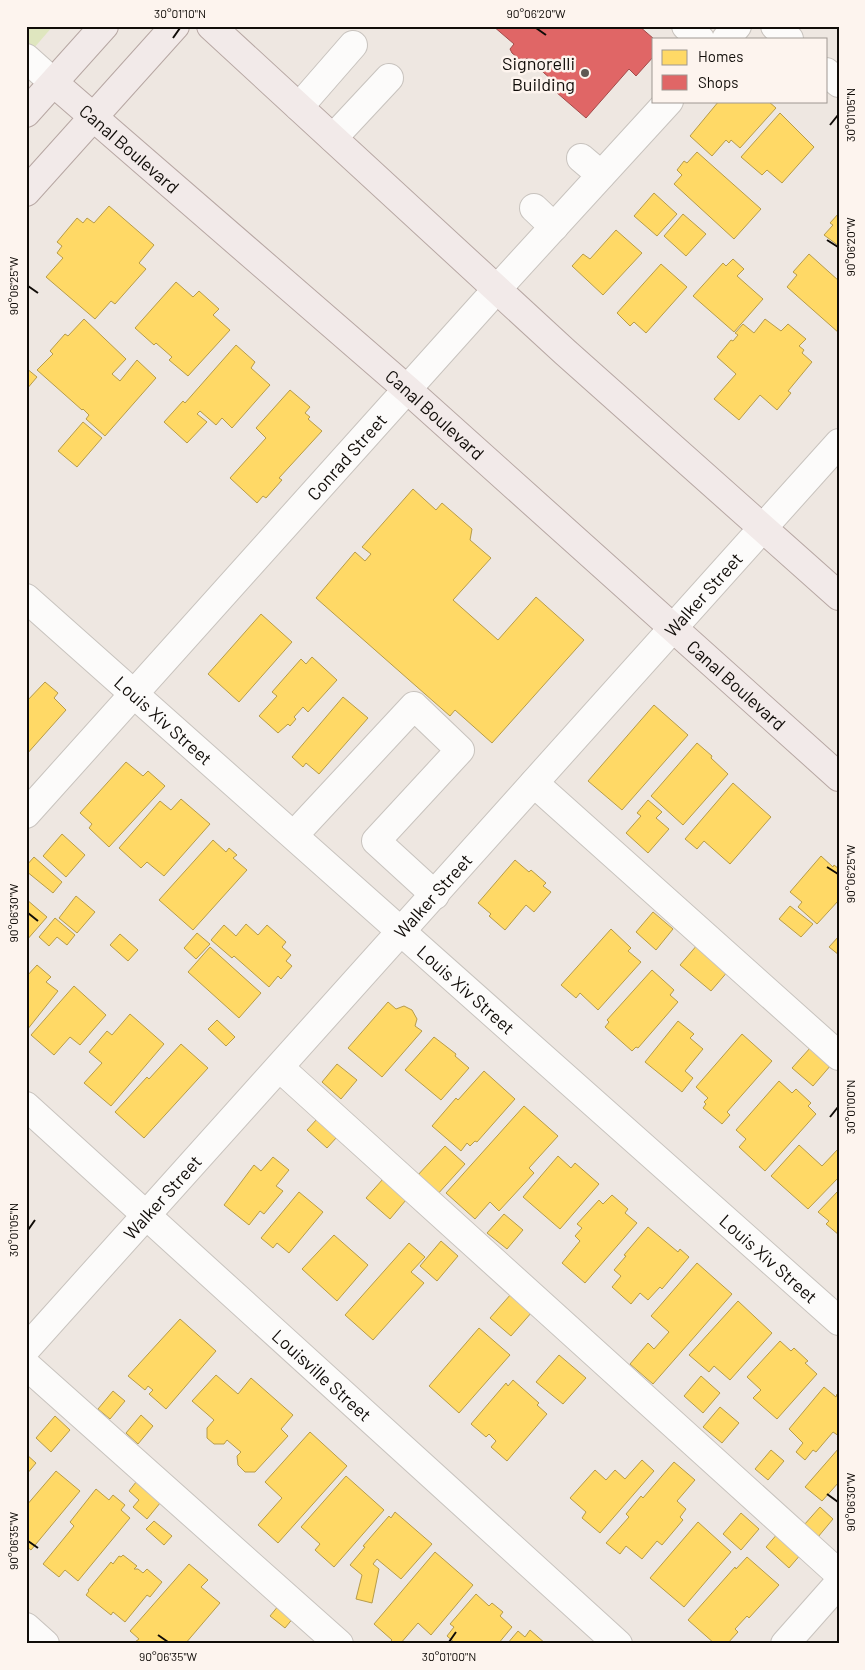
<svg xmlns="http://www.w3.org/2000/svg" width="865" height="1670" font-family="Barlow,sans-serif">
<rect width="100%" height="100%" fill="#eee7e1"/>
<path fill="#dfe6bf" d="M26,26h27l-19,22 -8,-4z"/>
<path fill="#ffd966" stroke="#b79c4a" d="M719,101h49l8,7 -36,40 -9,-8 -2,3 -3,-3 -14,16 -22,-20z
M780,113l34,34 -32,36 -15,-13 -5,5 -21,-18z
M697,152l64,57 -27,30 -60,-55 8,-9 -5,-5 7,-9 3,2z
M654,193l23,21 -20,22 -23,-20z
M109,206l45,39 -15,18 7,6 -31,35 -4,-3 -16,18 -49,-42 17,-19 -6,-5 5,-7 -5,-4 20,-24 6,5 4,-5 7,5z
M839,213v33l-15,-11 9,-10 -3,-2z
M683,214l23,20 -20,22 -22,-20z
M616,230l26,23 -39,42 -31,-29 11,-12 7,5z
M809,254l30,27v52l-52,-46 10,-12 -4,-3z
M733,259l11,10 -7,7 26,23 -29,33 -41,-36 30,-33 3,3z
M661,264l26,23 -41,46 -12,-11 -4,4 -13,-13z
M176,282l17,15 6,-6 20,18 -6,6 17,15 -42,46 -19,-16 3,-3 -16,-14 -2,2 -19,-17z
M84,319l42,40 -14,15 8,7 17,-21 19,18 -51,58 -19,-17 3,-4 -6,-6 -1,1 -45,-40 16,-16 -3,-3 15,-17 3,2z
M765,319l16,12 7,-7 18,15 -7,7 5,4 -2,3 10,9 -24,29 3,2 -14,17 -17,-15 -21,25 -25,-21 22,-25 -19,-17 14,-17 2,1 5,-6 -3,-2 8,-9 11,9z
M236,345l19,17 -4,6 19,17 -38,43 -10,-10 -6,7 -16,-14 -3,3 10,8 -20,21 -23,-21 19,-21 2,2z
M26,368l11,9 -11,13z
M290,390l20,17 -5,6 5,4 -2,2 14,12 -43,47 3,2 -16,18 -3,-2 -6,7 -27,-25 36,-40 -10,-10z
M83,422l19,16 -25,29 -19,-16z
M413,489l23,21 6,-7 30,26 -2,11 21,18 -38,42 45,40 38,-43 48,43 -92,103 -37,-33 -5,6 -134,-118 39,-46 10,9 6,-7 -9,-7z
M261,614l31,28 -53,60 -31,-28z
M312,657l25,23 -29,32 -5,-5 -9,10 2,2 -6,7 -2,-2 -10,9 -19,-17 18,-20 -5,-4 29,-33 5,5z
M45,682l13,11 -4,5 12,12 -40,45v-53z
M343,697l25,21 -49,56 -13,-11 -3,4 -11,-10z
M654,705l34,30 -66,75 -34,-29z
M697,743l15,13 -1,2 17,16 -45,51 -32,-29z
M126,762l17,14 5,-5 17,15 -56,61 -20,-19 3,-4 -12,-11z
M733,783l38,34 -41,47 -26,-23 -7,8 -12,-10z
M181,799l29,25 -46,52 -17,-14 -6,6 -22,-20 41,-47 11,9z
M648,800l14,12 -6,6 13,11 -21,24 -22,-20 15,-17 -4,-3z
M62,834l23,21 -19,22 -23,-21z
M213,840l13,12 3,-4 8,7 -4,3 14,12 -54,60 -34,-30z
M821,856l12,11 1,-2 5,4v31l-22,24 -19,-17 4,-5 -12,-10z
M34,857l28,25 -9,11 -27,-22v-5z
M515,860l14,12 2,-2 15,13 -3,3 8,6 -17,20 -8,-7 -21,25 -16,-14 2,-2 -13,-11z
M76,896l19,16 -18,21 -18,-15z
M26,899l21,18 -21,24z
M790,906l23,18 -12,13 -22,-18z
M653,912l20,17 -17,21 -20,-18z
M55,918l20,17 -8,10 -10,-8 -8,9 -10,-9z
M246,924l12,11 9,-10 19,17 -4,5 9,8 -5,6 6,5 -11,13 -3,-3 -9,11 -35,-31 -2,2 -21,-18 13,-15 12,11z
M611,929l20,19 -3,3 13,11 -43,48 -18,-17 -4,5 -15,-13z
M197,933l13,11 -14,15 -12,-11z
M120,934l18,16 -10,11 -18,-16z
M839,936v19l-10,-8z
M698,944l31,26 -18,21 -31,-26z
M210,947l51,46 -22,25 -51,-46z
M37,965l14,12 -5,5 12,9 -31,39 -1,-53z
M652,970l22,20 -4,5 8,7 -40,46 -2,-1 -4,4 -27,-24 4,-5 -2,-2z
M74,986l32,29 -26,30 -10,-8 -16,18 -23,-20z
M388,1002l8,7 8,-3 8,4 5,9 -2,7 7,5 -40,46 -34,-29z
M130,1014l34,30 -53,62 -27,-23 18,-20 -13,-11 18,-21 5,4z
M217,1020l18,17 -9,9 -18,-17z
M678,1021l16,13 -4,4 13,11 -18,22 8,7 -11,14 -37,-30z
M742,1034l30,27 -45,51 3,3 -8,9 -19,-16 3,-4 -2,-2 4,-4 -12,-11z
M434,1037l22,17 -1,2 14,12 -28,32 -36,-30z
M181,1044l27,24 -64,70 -29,-26 32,-35 2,2z
M811,1047l20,18 -18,21 -21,-18z
M337,1064l20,16 -16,19 -19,-17z
M484,1071l31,28 -38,43 -2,-1 -5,5 -3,-3 -6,8 -29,-25 24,-28 2,2z
M779,1081l13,12 4,-4 15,14 -3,3 8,8 -51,57 -26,-24 7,-8 -10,-9z
M524,1106l34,30 -29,32 5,5 -35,38 -9,-9 -15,17 -29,-26z
M317,1119l20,18 -10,11 -20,-18z
M799,1145l23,21 17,-18v29l-31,32 -37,-33z
M445,1146l20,18 -29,32 -20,-19z
M558,1156l13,12 4,-5 24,21 -39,45 -37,-32z
M273,1157l16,13 -13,16 7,5 -19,23 -4,-3 -11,14 -25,-20 30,-40 7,6z
M383,1179l23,21 -16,19 -24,-21z
M839,1190v45l-13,-11 3,-3 -11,-9z
M299,1192l24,20 -34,41 -12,-10 -4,5 -12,-10z
M612,1195l16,14 -3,4 12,10 -52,60 -23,-20 18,-22 -5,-5 7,-8 -5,-4 22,-24 4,4z
M504,1214l19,16 -16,19 -20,-16z
M648,1227l30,25 2,-3 9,8 -27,32 -2,-2 -12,13 -8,-7 -9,11 -19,-17 9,-11 -7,-6 12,-14 -2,-1z
M334,1235l34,30 -31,36 -35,-32z
M441,1241l17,15 -21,25 -17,-15z
M409,1243l16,14 -14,15 13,11 -51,57 -28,-25z
M697,1263l35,31 -79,90 -23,-20 18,-21 6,6 15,-17 -18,-16z
M511,1294l21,18 -21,24 -21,-18z
M738,1301l34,32 -42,47 -16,-14 -5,6 -20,-17z
M180,1319l36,32 -50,58 -17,-15 4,-4 -5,-4 -3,4 -17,-14z
M479,1328l31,27 -51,58 -30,-27z
M780,1341l11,10 3,-3 14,13 -3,2 12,11 -40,45 -24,-21 8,-8 -14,-13z
M559,1355l27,23 -23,26 -27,-22z
M216,1375l22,19 13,-16 42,37 -12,14 7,7 -33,36h-10l-7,-7 -1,-9 4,-4 -14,-12 -3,4h-10l-7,-6v-10l7,-8 -22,-19z
M701,1376l19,17 -17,20 -19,-17z
M513,1380l26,23 -2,2 10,9 -40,47 -16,-14 5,-6 -7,-7 -3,3 -15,-13 35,-41 2,3z
M824,1387l12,10 1,-3 2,2v40l-6,-4 -17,20 -3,-2 -8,10 -9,-8 7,-9 -14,-14z
M113,1391l12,10 -15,18 -12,-10z
M720,1407l19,16 -17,20 -19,-16z
M141,1415l12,11 -15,18 -12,-11z
M55,1416l15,14 -19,22 -15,-14z
M310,1432l37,34 -69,77 -20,-18 24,-27 -17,-16z
M839,1448v34l-17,19 -17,-14z
M771,1450l13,11 -16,19 -13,-11z
M26,1454l10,9 -10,12z
M642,1460l12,11 -54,62 -18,-15 4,-6 -16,-14 25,-28 11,10 9,-10 10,9z
M674,1462l21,18 -18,21 9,8 -6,8 3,3 -21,25 -5,-4 -15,18 -16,-13 -6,8 -14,-11 23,-26 -3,-3 15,-18 2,2z
M56,1471l24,20 -49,59 -5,-4v-40z
M346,1476l38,34 -50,57 -19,-17 5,-6 -19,-17z
M140,1477l25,20 -18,22 -14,-12 6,-7 -10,-9z
M96,1489l13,11 4,-5 12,10 -4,5 9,8 -52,63 -13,-11 -6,7 -16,-13 31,-38 -4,-4z
M820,1507l13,12 -15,18 -14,-12z
M395,1512l37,32 -31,35 -24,-20 -4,5 6,5 -7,34 -16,-4 6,-24 -12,-10 15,-18 -2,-1 26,-30 2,2z
M741,1513l18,16 -18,21 -18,-16z
M154,1521l18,15 -8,9 -18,-16z
M698,1522l33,30 -47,55 -34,-29z
M779,1532l23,21 -13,15 -23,-21z
M435,1552l38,33 -42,50 -13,-12 -18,21h-12l4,-4 -18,-16z
M123,1555l14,11 -3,3h4l5,4 4,-4 15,13 -12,15 -3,-2 -22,27 -12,-10 -2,3 -25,-20 3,-4 -1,-1 23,-28 2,2 6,-8 2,1z
M747,1557l32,28 -30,33 -2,-2 -12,13 3,3 -11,12h-12l-27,-24 47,-53 1,2z
M189,1564l19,16 -7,7 19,16 -35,41h-48l-2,-2 4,-3 -9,-8z
M476,1594l13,12 3,-3 11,9 -3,4 12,11 -14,17h-26l-3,-3 -2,3h-11l-9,-8 7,-9 -4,-3z
M279,1605l15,12 -9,11 -15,-12z
M530,1630l16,14h-39l11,-13 7,6z"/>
<path fill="#e06666" stroke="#a24b4a" d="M493,26h146l15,13v17l-18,20 -7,-7 -43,49 -30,-26 4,-5 -33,-29 -4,4 -11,-9 -2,-4 4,-5z"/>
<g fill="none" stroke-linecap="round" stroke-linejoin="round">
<g stroke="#c8c3be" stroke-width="30">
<g id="minor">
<path d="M686,26l14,13"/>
<path d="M775,26l14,13"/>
<path d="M726,39l11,-13"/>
<path d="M26,58l28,25"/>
<path d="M826,72l13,11"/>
<path d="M299,107l54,-62"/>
<path d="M333,138l56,-60"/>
<path d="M581,158l20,17"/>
<path d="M534,208l20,19"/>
<path id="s1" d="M26,598l813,723"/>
<path d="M534,783l305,273"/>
<path id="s2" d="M26,814l471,-525 172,-188"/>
<path d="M294,835l120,-129 46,44 -84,91 59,54"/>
<path d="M280,1068l559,506"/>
<path id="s3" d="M26,1106l592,538"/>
<path id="s4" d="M26,1349l813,-906"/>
<path d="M26,1365l313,279"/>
<path d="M26,1627l19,17"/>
<path d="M785,1644l54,-61"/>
</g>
</g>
<g stroke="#b7a7a3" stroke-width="30">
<g id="major">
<path d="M211,26l354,326 274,244"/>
<path id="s5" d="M54,83l354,307 431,387"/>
<path d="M26,113l78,-87"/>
<path d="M26,192l149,-166"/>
</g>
</g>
<use href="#minor" stroke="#fcfbfa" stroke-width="28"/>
<use href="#major" stroke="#f2eae9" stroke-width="28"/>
</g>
<path fill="none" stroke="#100c08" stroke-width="2" d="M536,28l10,7M173,38l7,-10M830,125l8,-10M827,240l11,7M28,286l10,7M827,867l11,7M28,913l10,8M830,1117l8,-10M28,1230l7,-10M827,1494l11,8M28,1541l10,7M158,1635l10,7M449,1642l7,-10"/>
<circle fill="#5e5954" stroke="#fdf4ee" stroke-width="2" cx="585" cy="73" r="5"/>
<g text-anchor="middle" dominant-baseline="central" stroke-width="5" stroke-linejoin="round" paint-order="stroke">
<g font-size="18" fill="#100c08" stroke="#fdf4ee" text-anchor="end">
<text x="575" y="63">Signorelli<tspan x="575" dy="21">Building</tspan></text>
</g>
<g font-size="18" fill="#100c08" stroke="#fdf4ee">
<text stroke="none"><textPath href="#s5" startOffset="100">Canal Boulevard</textPath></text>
<text stroke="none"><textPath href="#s5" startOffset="505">Canal Boulevard</textPath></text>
<text stroke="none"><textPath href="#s2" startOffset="480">Conrad Street</textPath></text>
<text stroke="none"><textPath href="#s4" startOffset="1014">Walker Street</textPath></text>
<text stroke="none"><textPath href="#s5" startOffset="910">Canal Boulevard</textPath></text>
<text stroke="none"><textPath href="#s1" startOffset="184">Louis Xiv Street</textPath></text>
<text stroke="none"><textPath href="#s4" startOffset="609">Walker Street</textPath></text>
<text stroke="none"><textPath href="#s1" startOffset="589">Louis Xiv Street</textPath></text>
<text stroke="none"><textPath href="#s4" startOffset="204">Walker Street</textPath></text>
<text stroke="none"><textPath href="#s1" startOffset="994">Louis Xiv Street</textPath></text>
<text stroke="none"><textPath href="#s3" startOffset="400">Louisville Street</textPath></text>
</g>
</g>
<rect width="865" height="1670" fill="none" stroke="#fdf4ee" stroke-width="55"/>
<rect x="652" y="38" width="175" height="65" fill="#fdf4ee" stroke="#9e9792"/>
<rect x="662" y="50" width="25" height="15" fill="#ffd966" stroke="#9e9792"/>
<text x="698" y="62" font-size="15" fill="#100c08">Homes</text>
<rect x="662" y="75" width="25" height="15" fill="#e06666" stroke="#9e9792"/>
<text x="698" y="88" font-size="15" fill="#100c08">Shops</text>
<rect x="28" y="28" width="810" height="1614" fill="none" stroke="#100c08" stroke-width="2"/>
<g font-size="12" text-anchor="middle" fill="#100c08">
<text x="180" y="18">30°01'10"N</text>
<text x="536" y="18">90°06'20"W</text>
<text transform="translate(851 115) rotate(-90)" y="4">30°01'05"N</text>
<text transform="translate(851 247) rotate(-90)" y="4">90°06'20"W</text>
<text transform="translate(14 286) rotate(-90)" y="4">90°06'25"W</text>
<text transform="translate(851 874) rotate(-90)" y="4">90°06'25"W</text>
<text transform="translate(14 913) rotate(-90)" y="4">90°06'30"W</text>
<text transform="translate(851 1107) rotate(-90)" y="4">30°01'00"N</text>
<text transform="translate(14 1230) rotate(-90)" y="4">30°01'05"N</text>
<text transform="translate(851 1502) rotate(-90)" y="4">90°06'30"W</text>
<text transform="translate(14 1541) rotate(-90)" y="4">90°06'35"W</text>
<text x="168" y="1661">90°06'35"W</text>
<text x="449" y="1661">30°01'00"N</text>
</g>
</svg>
